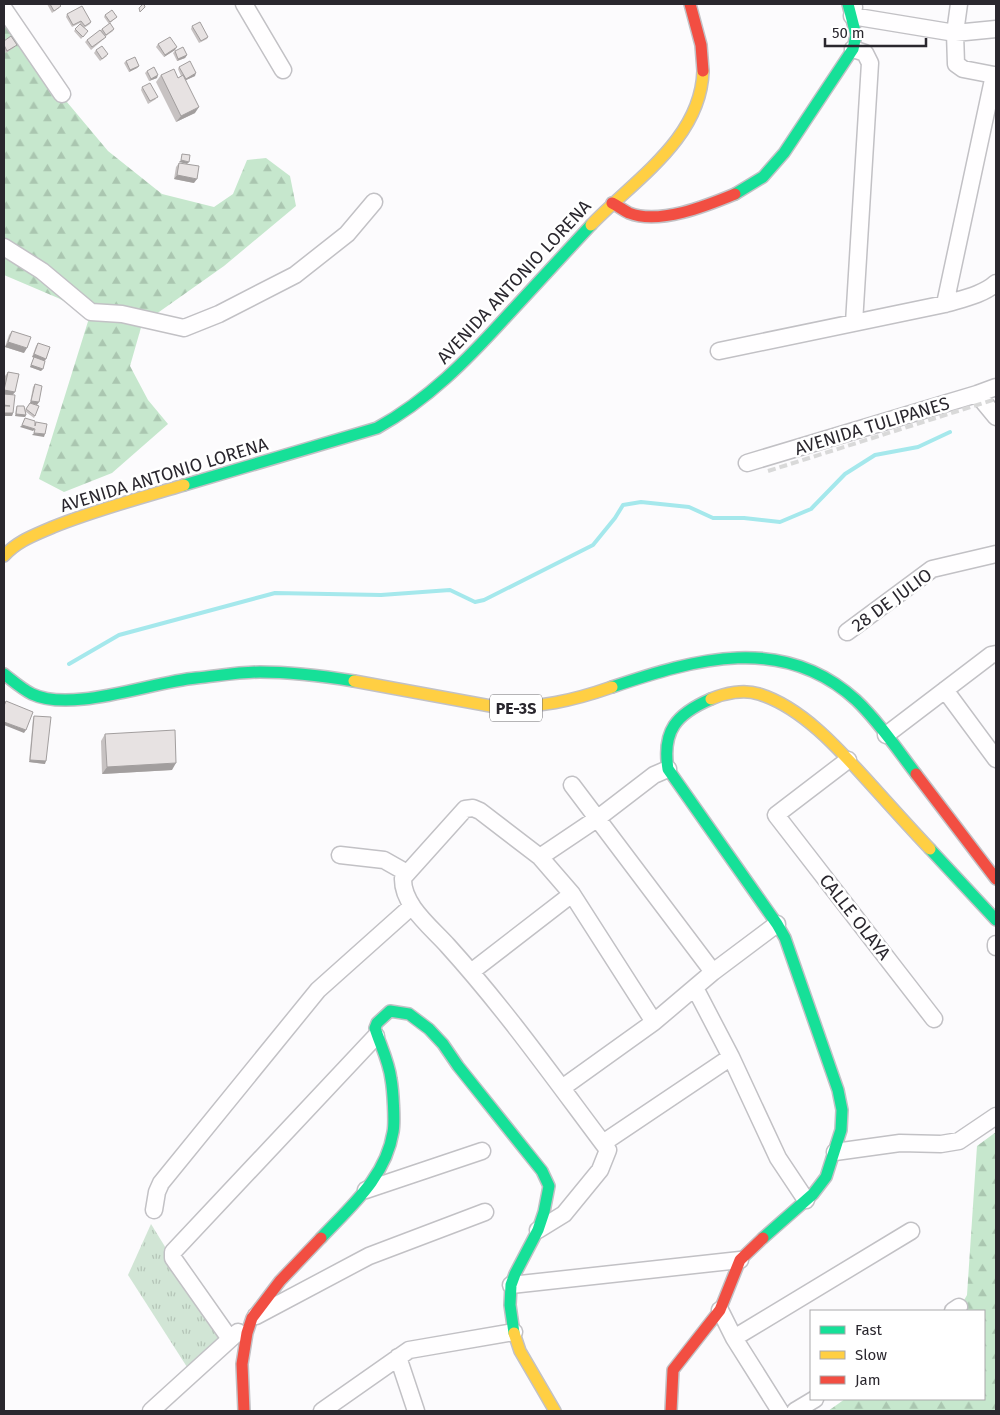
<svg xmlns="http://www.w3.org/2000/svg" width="1000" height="1415" font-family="'Fira Sans',sans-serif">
<defs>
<pattern id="grass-tufts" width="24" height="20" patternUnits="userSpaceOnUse" patternTransform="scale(1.25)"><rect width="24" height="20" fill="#d1e5d5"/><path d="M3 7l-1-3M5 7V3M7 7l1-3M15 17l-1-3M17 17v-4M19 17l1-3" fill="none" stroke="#b4c4b7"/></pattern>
<pattern id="forest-firs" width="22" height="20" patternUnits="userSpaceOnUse" patternTransform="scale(1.25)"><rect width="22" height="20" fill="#c6e7cd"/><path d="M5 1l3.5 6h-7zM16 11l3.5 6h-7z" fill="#aac6b0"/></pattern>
</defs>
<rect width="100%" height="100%" fill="#fcfbfd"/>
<path fill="url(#grass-tufts)" d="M151,1224l71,115 -35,28 -59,-92z"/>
<path fill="url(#forest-firs)" d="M4,20l21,32 83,99 54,43 52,13 19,-13 14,-34 19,-2 24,18 6,30 -72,60 -82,58 -12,42 18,34 20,24 -56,49 -48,19 -25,-13 51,-164 -32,-17 -54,-23z
M996,1132v279h-168l17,-12h139v-88h-26l9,-16 10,-149z"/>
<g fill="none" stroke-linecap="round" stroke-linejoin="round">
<path stroke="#a5e8ec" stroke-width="4" d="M69,664l50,-29 156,-42 106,2 69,-5 25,12 9,-2 109,-55 22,-27 8,-13 18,-3 48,5 24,11h31l36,4 31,-13 34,-35 30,-19 43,-8 32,-15"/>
<g stroke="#c2c1c5" stroke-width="19">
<path id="street" d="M244,4l39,66
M959,4l-4,29 1,31 7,5 31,6
M854,7l-2,9 103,17 41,-4
M4,9l58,85
M853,49l12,4 5,10 -16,260
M4,247l38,24 49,41 31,2 62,14 35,-14 76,-39 52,-41 27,-32
M945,304l49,-229h2
M719,351l226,-47c16,-5 38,-9 51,-21
M977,394l19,23
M747,463l230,-69 19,-7
M847,632l85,-63 64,-15
M945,690l51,69
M886,735l105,-80 5,-1
M848,760l-72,55 158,204
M572,785l141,187
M340,855l44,5 23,13
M540,857l58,-39 56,-43 14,-6
M996,944v3
M471,972l101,-78
M695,988l36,69 47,101 28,42
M562,1088l92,-66 59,-50 64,-48
M603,1143l128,-86
M835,1152l65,-9 41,1 18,-3 37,-25
M366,1190l116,-39
M154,1210l3,-18 4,-9 157,-193 94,-84
M538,1230l26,-16 36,-44 8,-20c-52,-69 -102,-140 -160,-204 -17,-19 -46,-41 -45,-68l62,-69 8,-1 7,3 60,46 32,37 82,128
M511,1285l229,-25
M720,1310l14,28 46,73
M953,1311l6,-4
M256,1316l113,-60 116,-44
M734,1338l177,-107
M230,1339l-57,-81v-6l203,-216
M398,1357l18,54
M151,1411l87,-79
M322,1411l87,-61 105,-18
M795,1411l20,-12"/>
</g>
<g stroke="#c2c1c5" stroke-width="14">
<path id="fast" d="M735,194l28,-17 21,-24 69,-104 3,-14 -8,-31
M184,485l193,-57c51,-28 90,-68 129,-111 29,-31 57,-62 85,-92
M4,674c9,7 18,15 28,20 40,19 119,-12 164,-16 21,-2 43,-6 64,-6 32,0 63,4 94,9
M612,687c83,-28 171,-54 244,13 23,22 41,49 60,74
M711,699c-35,15 -49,32 -43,70l109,155 8,14 53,152 4,20 -1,20 -15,47 -13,17 -50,44
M930,849l66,71
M321,1238c29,-31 65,-61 72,-106 2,-10 0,-42 -2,-53 -2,-17 -11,-35 -16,-51l2,-5 13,-12 19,3 20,15 14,15 15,22 84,105 7,15 -5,26 -6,18 -23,44 -4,11 -1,20 4,28"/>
</g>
<g stroke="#c2c1c5" stroke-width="14">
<path id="slow" d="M591,225c43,-45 110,-86 112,-154
M4,556c13,-15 31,-21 49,-29 42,-17 87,-29 131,-42
M354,681l142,26c43,1 76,-6 116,-20
M711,699c14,-6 33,-10 48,-5 46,14 86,62 117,96 18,20 36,40 54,59
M514,1333l6,18 35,60"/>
</g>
<g stroke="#c2c1c5" stroke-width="14">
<path id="jam" d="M690,4l11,41 2,26
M612,203c6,3 11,7 17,10 30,12 77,-7 106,-19
M916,774l80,105
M244,1411l-2,-47 5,-31 5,-15 28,-37 41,-43
M671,1411l2,-41 47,-60 20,-50 23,-22"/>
</g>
<use href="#street" stroke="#fffeff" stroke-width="16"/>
<use href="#fast" stroke="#16e098" stroke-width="11"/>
<use href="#slow" stroke="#ffcf43" stroke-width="11"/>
<use href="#jam" stroke="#f24e42" stroke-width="11"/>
<path stroke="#d9d9d9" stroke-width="4" stroke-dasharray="8 4" stroke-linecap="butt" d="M768,471l228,-72"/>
</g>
<path fill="#c7c2c2" d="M47,4h12v4l-7,5z
M67,14l24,8 -1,2 -6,4 4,3 -7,8 -7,-8 6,-7v-1l-8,4 -6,-10z
M105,15l12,2 -8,7 -5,-7z
M192,26l16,11 -1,2 -8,4 -8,-14z
M102,29h12l-1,2 -7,5 -2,3 -13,11 -6,-8 2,-2z
M4,41l11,6 -9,6 -2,-4z
M158,44l17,6 -11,7 -8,-10z
M96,50l11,6 -7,5 -6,-8z
M175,51l12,4 -2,3 -8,3 -4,-8z
M126,61l13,5 -2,2 -8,4 -5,-9z
M179,67l16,9 -9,4 9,33 -19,9 -20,-40 5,-7 17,3 3,-2 -3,-7z
M147,71l10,7 -8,3 -4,-8z
M142,87l14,12 -8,5 -7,-14z
M179,163l15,20 -20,-4 2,-12z
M12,331l12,22 -19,-6 4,-12z
M38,343l8,16 -5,12 -11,-4 4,-10h-2l4,-11z
M8,372l5,23v18l-1,3h-8v-36l1,-4z
M35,384l2,21 -3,-1 1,12 -1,2 -8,-6v3l-1,2 -10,-1 1,-8 1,-2 8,4 5,-7 3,-16z
M34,716l11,48 -16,-2 4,-44z
M105,734l67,36 -70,4 -1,-33z"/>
<path fill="#a29e9e" d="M177,47l-2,3 -11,7 1,-2z
M187,55l-2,3 -8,3 1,-2z
M139,66l-2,2 -8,4 1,-2z
M196,73l-1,3 -11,5 2,-2z
M158,75l-1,3 -8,3 2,-2z
M199,107l-4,6 -19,9 5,-6z
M181,160l8,2 -2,2 -8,-2z
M177,175l20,4 -3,4 -20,-4z
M8,342l19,6 -3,5 -19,-6z
M34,354l12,5 -2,2 -12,-4z
M31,365l12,4 -2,2 -11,-4z
M4,390l11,2 -4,5 -7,-2z
M31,401l8,1 -2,3 -7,-2z
M4,413h9l-1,3h-8z
M16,414l10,1 -1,2 -10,-1z
M22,425l13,4 -2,2 -13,-4z
M34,433l11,1 -1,3 -12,-2z
M4,722l22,8 -2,3 -20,-8z
M30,760l16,1 -1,3 -16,-2z
M176,763l-4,7 -70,4 5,-7z"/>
<path fill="#e7e2e2" stroke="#a29e9e" d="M50,4h9l2,2 -7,5z
M143,4h1l1,3 -5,5 -1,-4z
M82,6l9,16 -6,4 -4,-5 -8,4 -6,-11z
M112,10l5,7 -7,5 -5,-7z
M200,22l8,15 -7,4 -9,-15z
M110,23l4,6 -8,6 -4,-6z
M80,24l8,7 -5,6 -8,-8z
M100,30l6,7 -14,10 -5,-7z
M11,36l6,9 -10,6 -3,-6v-4z
M170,37l7,10 -12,8 -7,-11z
M102,46l6,8 -6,5 -6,-9z
M183,47l4,8 -9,4 -3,-8z
M135,57l4,9 -9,4 -4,-9z
M190,61l6,12 -10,6 -7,-12z
M154,67l4,8 -7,4 -4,-8z
M174,69l4,9 5,-3 16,32 -18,9 -20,-41z
M150,83l8,14 -8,4 -8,-14z
M182,154l8,1 -1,7 -8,-2z
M179,163l20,3 -2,13 -20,-4z
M12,331l19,6 -4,11 -19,-6z
M38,343l12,4 -4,12 -12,-5z
M34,357l11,4 -2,8 -12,-4z
M8,372l11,2 -4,18 -11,-2z
M35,384l7,2 -3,16 -8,-1z
M4,394l11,1 -2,18h-9v-7h6l-6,-1z
M30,403l9,3 -4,10 -9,-7z
M17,406h7l2,9 -10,-1z
M25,418l10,3v5l1,-4 11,2 -2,10 -11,-1 1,-4 -13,-4z
M6,701l27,11 -7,18 -22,-8v-16z
M34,716l17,1 -5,44 -16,-1z
M175,730l1,33 -69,4 -2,-33z"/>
<g text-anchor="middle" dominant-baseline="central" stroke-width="5" stroke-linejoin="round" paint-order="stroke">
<rect fill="#fff" stroke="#6a686d" stroke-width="1" x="490" y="694.5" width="52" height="27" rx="4"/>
<g font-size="16" font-weight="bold" fill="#2a272e">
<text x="516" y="708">PE-3S</text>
</g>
<g font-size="18" fill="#2a272e" stroke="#fff">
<text transform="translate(514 282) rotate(-47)">AVENIDA ANTONIO LORENA</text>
<text transform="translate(872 426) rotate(-17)">AVENIDA TULIPANES</text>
<text transform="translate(164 475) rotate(-17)">AVENIDA ANTONIO LORENA</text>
<text transform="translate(892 600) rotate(-36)">28 DE JULIO</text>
<text transform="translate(855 917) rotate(52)">CALLE OLAYA</text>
</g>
</g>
<rect width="1000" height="1415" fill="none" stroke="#2a272e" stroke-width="10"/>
<rect x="810" y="1310" width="175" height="90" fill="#ffffff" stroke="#aaa9ab"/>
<rect x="820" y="1326" width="25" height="8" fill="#16e098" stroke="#aaa9ab"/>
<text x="855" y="1335" font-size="15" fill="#2a272e">Fast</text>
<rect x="820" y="1351" width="25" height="8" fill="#ffcf43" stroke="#aaa9ab"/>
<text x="855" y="1360" font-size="15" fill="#2a272e">Slow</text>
<rect x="820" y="1376" width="25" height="8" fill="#f24e42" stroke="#aaa9ab"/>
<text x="855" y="1385" font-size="15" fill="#2a272e">Jam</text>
<path d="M825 38v8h101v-8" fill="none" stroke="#2a272e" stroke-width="2.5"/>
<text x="832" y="38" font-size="15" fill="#2a272e" stroke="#ffffff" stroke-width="4" paint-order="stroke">50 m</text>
</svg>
